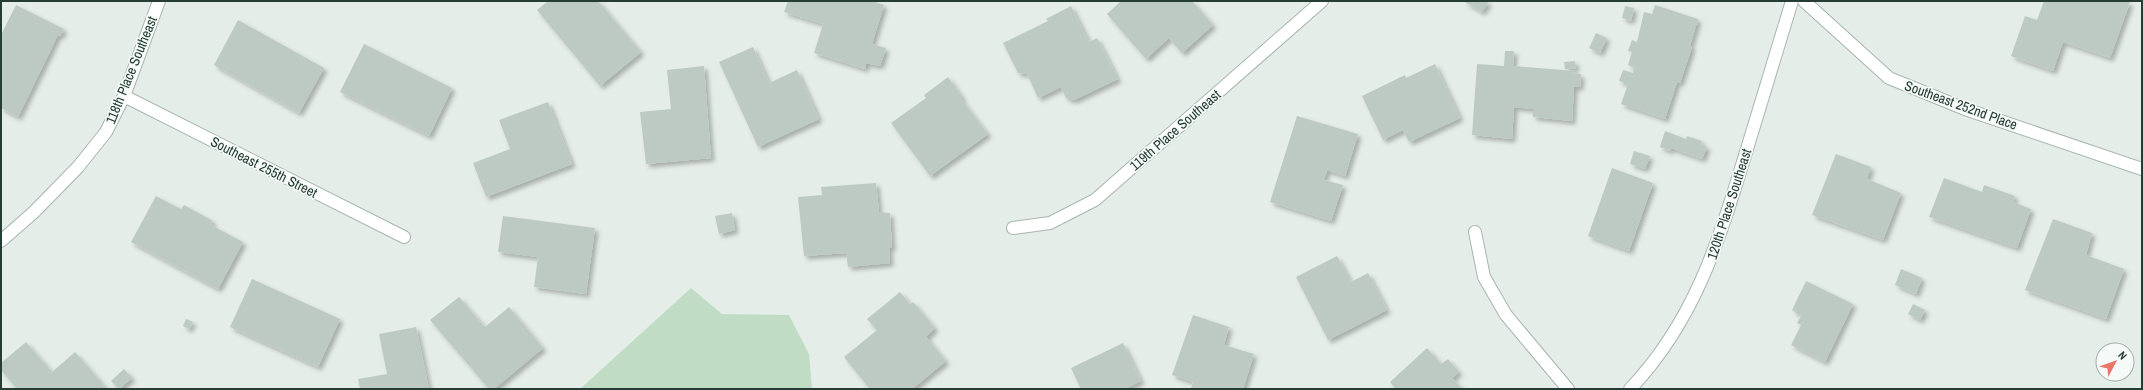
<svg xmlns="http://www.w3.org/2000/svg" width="2143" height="390" font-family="'Archivo Narrow',sans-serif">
<defs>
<filter id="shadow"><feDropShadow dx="3.5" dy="3.5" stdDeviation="2" flood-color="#0004"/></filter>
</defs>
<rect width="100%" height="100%" fill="#e5ede8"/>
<path fill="#c0dcc4" d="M691,288l31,26 67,1 20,39 3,35h-232z"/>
<path fill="#bdcac4" filter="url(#shadow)" d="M548,1h50l43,51 -41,34 -63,-76z
M788,1h84l12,4 -12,39 14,4 -6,18 -14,-3 -1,6 -51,-16 9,-29 -39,-12z
M1121,1h71l21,24 -31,28 -13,-15 -23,21 -39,-45z
M1463,1h26l-7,11z
M2044,1l86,1 -20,56 -47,-16 -10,29 -42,-15 14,-40 12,4z
M16,5l48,24 -4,7 -2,-1 -40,82 -17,-9v-73z
M1655,5l43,14 -8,27 2,1 -12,36 -3,-1 -12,37 -44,-15 7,-20 -9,-3 4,-11 10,3 1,-6 -6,-2 4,-13 -4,-1 4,-11 5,2 7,-30 8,2z
M1071,6l18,36 8,-4 21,41 -44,21 -8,-2 -5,-11 -23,11 -11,-24 -9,-1 -15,-30 37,-18 8,-4 -2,-2z
M1625,6l9,2 -3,13 -9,-3z
M238,20l86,48 -25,45 -85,-48z
M1596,33l11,5 -7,15 -11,-5z
M364,44l88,44 -23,48 -89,-44z
M753,47l16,36 28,-13 22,49 -61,28 -39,-85z
M1505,51h9l-1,15 62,5 -1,3h7l-1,13h-6l-2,34 -39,-4v-8l-19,-2 -2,32 -40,-4 5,-71 27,2z
M1575,61l1,7 -11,1 -1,-7z
M1435,64l25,54 -51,24 -6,-12 -20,10 -21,-44 43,-21 1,3z
M704,66l7,92 -65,6 -6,-52 31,-3 -4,-39z
M948,77l14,20 -1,2 27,35 -58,42 -39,-53 35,-25 -2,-3z
M548,102l24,62 -86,33 -13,-34 37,-14 -11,-29z
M1297,116l61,18 -13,42 -18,-6 -3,10 19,5 -12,36 -61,-19z
M1665,131l21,8 1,-3 15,5 -1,3 6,3 -5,12 -31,-11 -1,3 -10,-4z
M1634,151l16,5 -5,13 -15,-5z
M1836,154l35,13 -4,12 34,14 -18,47 -71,-25z
M1612,168l41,15 -24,68 -41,-15z
M1944,178l38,14 2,-7 31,11 -2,6 18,7 -14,39 -88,-31z
M876,183l3,29 11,1 2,35h-3l1,15 -42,4 -2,-14 -42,3 -6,-59 24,-2 -1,-8z
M156,196l25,13 3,-4 29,16 -2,4 32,17 -25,47 -87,-47z
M732,213l3,17 -16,4 -4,-18z
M503,216l92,12 -9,66 -52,-7 4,-30 -40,-5z
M2053,219l39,14 -6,22 38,14 -18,50 -81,-29z
M1337,256l14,26 17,-9 19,37 -59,30 -32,-63z
M1901,269l21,9 -6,16 -21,-9z
M252,279l88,40 -22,48 -88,-40z
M1806,281l47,23 -28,58 -34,-17 10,-20 -4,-2 4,-7 -9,-6z
M900,292l10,12 3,-2 22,26 -9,9 20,24 -34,28h-13l-1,-2 -3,2h-25l-26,-32 33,-27 -10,-11z
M459,297l26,30 24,-20 34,41 -49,41h-5l-59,-69z
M1913,304l12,6 -5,10 -12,-6z
M1193,315l36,12 -5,18 30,9 -11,35h-52l2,-7 -21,-7z
M186,319l7,3 -4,7 -6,-3z
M416,327l13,62h-69l-2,-10 29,-5 -8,-40z
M26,342l26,30 23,-20 32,37h-90l-16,-19v-7z
M1123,343l18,38 -17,8h-43l-10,-21z
M1427,348l14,16 7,-5 11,13 -7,6 10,11h-66l-6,-7z
M124,369l8,9 -13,11 -8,-8z"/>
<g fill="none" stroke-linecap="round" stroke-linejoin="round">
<g stroke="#a8b5ae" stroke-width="14">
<path id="minor" d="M1804,1l85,77 76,31 177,60
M124,96l280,141
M1013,228l37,-5 45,-23 227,-199
M1475,232l9,45 22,38 62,74
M1,241l33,-29 44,-45 28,-35 18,-36 35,-95
M1630,389c66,-69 90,-152 117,-240 15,-49 30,-99 45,-148"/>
</g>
<use href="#minor" stroke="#fff" stroke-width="12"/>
</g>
<g text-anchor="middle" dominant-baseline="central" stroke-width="3.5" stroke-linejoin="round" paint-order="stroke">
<g font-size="14" fill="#253d34" stroke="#f5f9f7">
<text transform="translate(131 70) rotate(-68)">118th Place Southeast</text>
<text transform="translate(1961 105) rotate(20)">Southeast 252nd Place</text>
<text transform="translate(1175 130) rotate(-41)">119th Place Southeast</text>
<text transform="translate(264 167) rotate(27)">Southeast 255th Street</text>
<text transform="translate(1729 204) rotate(-72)">120th Place Southeast</text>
</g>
</g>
<rect width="2143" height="390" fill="none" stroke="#253d34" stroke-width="4"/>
<g transform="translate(2115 362) rotate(49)"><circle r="19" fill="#f5f9f7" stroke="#a2aea9"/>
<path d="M0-3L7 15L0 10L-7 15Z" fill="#e77869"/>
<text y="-6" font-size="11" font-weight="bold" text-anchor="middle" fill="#253d34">N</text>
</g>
</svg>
